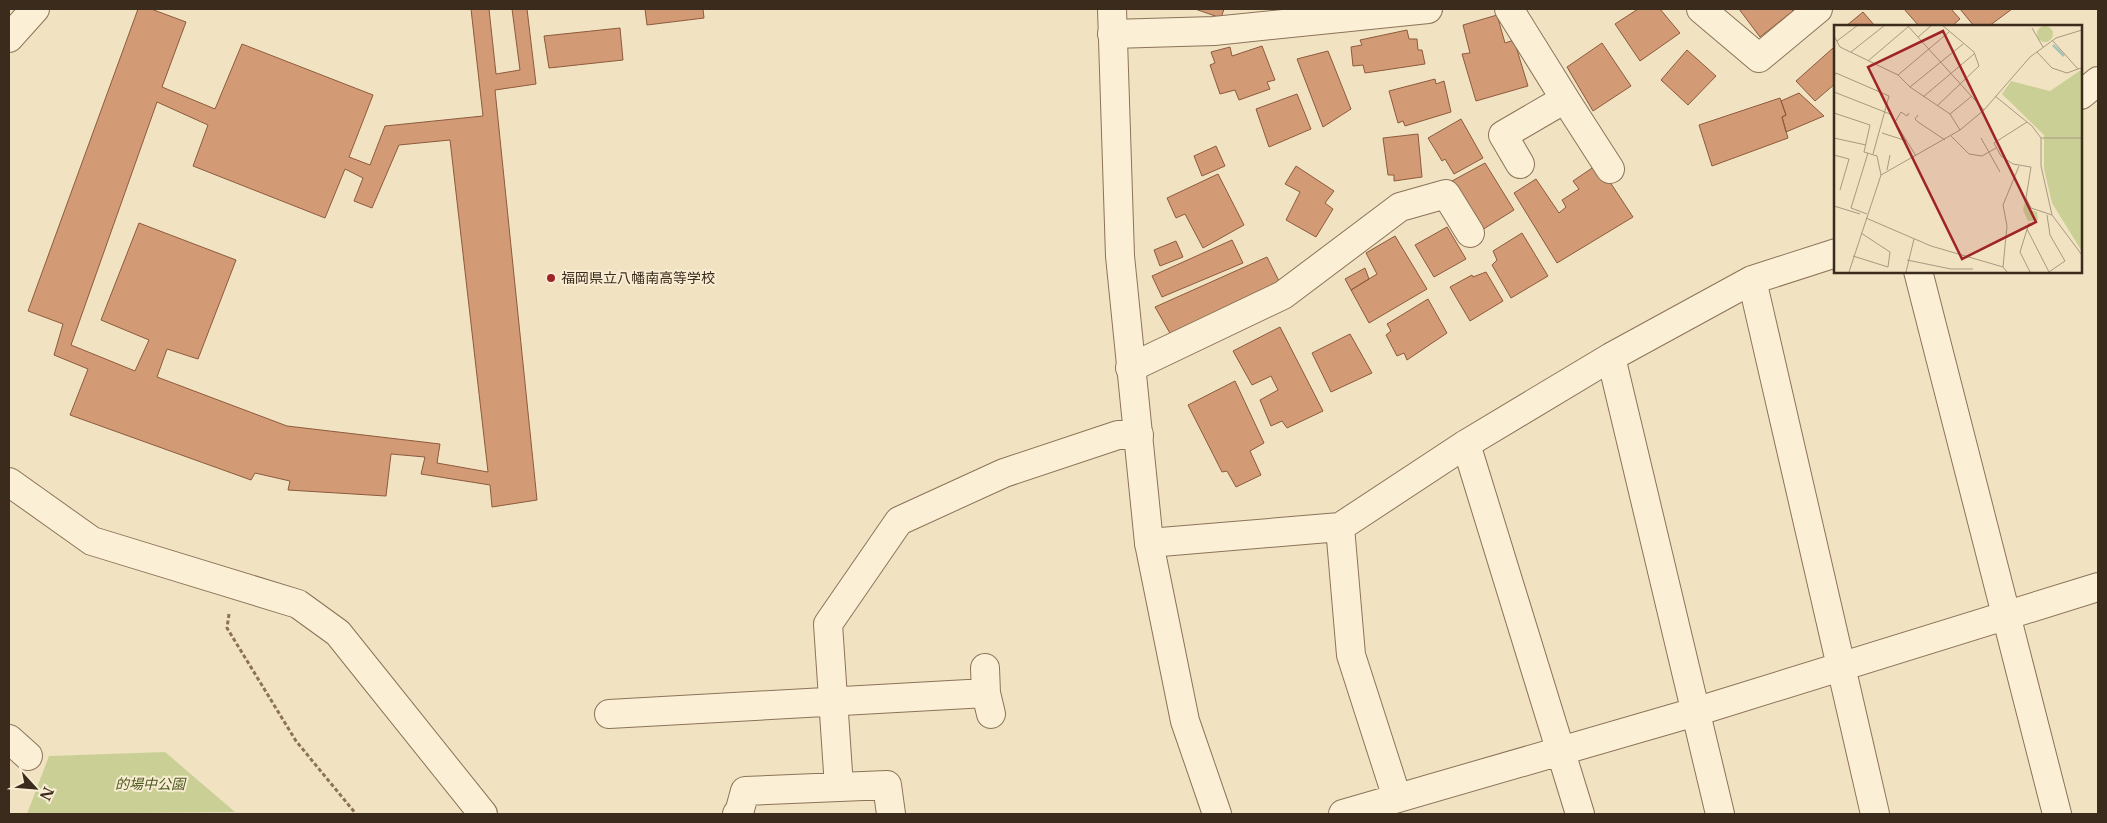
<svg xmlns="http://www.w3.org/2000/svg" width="2107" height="823" font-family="'Libre Baskerville','Noto Sans JP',serif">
<rect width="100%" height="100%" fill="#f1e2c2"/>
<path fill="#cad095" d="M165,752l70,60 -208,2 22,-58z"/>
<path fill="#d29a75" stroke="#8d5b3c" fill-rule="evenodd" d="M138,9h13l35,13 -24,65 53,22 27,-65 131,51 -24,62 21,8 15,-39 98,-10 -12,-107h18l7,65 24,-4 -8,-61h15l9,75 -41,6 42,410 -45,7 -2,-22 -69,-11 4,-17 -34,-3 -5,42 -98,-6 2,-9 -35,-8 -4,7 -181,-65 18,-46 -34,-14 9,-31 -35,-13zM157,102l51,23 -15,41 132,52 20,-49 18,9 -9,23 18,7 27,-63 51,-5 38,332 -51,-9 3,-19 -153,-18 -130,-49 10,-28 31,10 38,-99 -97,-37 -38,97 48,20 -14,31 -64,-26z
M645,9h58l1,9 -57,7z
M1195,9h29l-3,9z
M1638,9h22l20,24 -40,28 -25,-37z
M1739,9h52l2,2 -33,26z
M1904,9h47l9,10 -8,7h-33z
M1960,9h52l-23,17h-15z
M1863,12l12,14h-29z
M1497,15l8,28 9,-3 14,46 -52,15 -14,-47 8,-1 -7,-28z
M620,28l3,32 -74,8 -5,-32z
M1407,30l2,9h8l1,11h4l3,14 -60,9 -2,-8 -10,1 -2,-19 11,-2 -2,-5z
M1602,43l29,43 -38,25 -26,-44z
M1262,46l13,34 -8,2 3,7 -31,11 -4,-10 -15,4 -10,-29 5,-2 -4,-11 19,-5 2,9z
M1833,48l3,3v32l-21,18 -19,-20z
M1687,50l29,26 -28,29 -27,-25z
M1328,51l23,58 -28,18 -26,-68z
M1435,79l1,5 8,-3 7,31 -46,14 -2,-5 -5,2 -9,-32z
M1799,93l25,23 -38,16 -4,-15 4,-2 -5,-14z
M1297,94l14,35 -42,18 -13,-38z
M1780,98l6,17 -4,2 6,21 -76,28 -13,-41z
M1461,119l22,39 -29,16 -9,-15 -3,2 -14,-23z
M1418,134l4,43 -28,4v-6h-6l-5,-37z
M1216,146l9,20 -23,10 -8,-20z
M1485,163l29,47 -32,20 -30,-49z
M1598,164l35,53 -76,46 -43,-70 22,-14 23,34 7,-6 -4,-7 17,-11 -6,-8z
M1296,166l38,25 -9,12 8,6 -17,28 -30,-17 14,-28 -15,-8z
M1218,174l26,51 -41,23 -18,-34 -9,4 -9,-20z
M1447,227l19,32 -32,18 -19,-32z
M1522,233l26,43 -37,22 -19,-33 5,-5 -4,-9z
M1395,236l32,53 -58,34 -18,-33 26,-16 -11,-21z
M1232,240l11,23 -81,34 -10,-21z
M1176,241l7,16 -23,9 -6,-16z
M1267,257l14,28 -110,50 -16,-28z
M1365,268l4,11 -18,11 -6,-11z
M1486,272l17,29 -33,20 -20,-34 22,-12 1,2z
M1428,299l19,34 -40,27 -3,-7 -7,3 -11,-21 5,-4 -4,-7z
M1280,327l43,84 -36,17 -5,-7 -11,5 -11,-26 18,-10 -7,-14 -19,9 -19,-34z
M1350,334l22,39 -41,19 -19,-39z
M1235,381l29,62 -14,8 11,24 -25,12 -9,-16 -5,1 -34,-67z"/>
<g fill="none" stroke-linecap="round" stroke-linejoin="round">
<g stroke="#8c7358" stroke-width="30">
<path id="minor" d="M1509,9l56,90 -62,36 17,29
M1701,9l58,49 59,-49
M1112,34l102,-3 214,-22
M9,38l26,-29
M2081,95l17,-14
M1565,99l45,70
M1918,271l139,543
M1752,280l123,534
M1611,357l109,457
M1130,368l153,-73 117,-88 46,-13 24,39
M1466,444l114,370
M9,482l83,59 206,63 40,29 145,181
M1340,527l11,128 46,143
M1149,543l191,-16 126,-83 145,-87 141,-77 84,-27
M985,668l1,25 5,21
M609,714l377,-21
M9,739l19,17
M839,787l-11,-163 71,-103 105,-48 114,-38h21
M737,814l2,-1 6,-22 142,-6 4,29
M1343,814l352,-102 403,-125"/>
</g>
<g stroke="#8c7358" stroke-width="30">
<path id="tertiary" d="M1112,9l8,247 29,287 36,178 32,93"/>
</g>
<path stroke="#8c7358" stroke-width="3" stroke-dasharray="4 2.5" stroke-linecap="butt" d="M229,614l-2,14 69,113 60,73"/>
<use href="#minor" stroke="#fbefd6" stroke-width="28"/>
<use href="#tertiary" stroke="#fbefd6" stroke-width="28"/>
</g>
<circle fill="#9f2426" stroke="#f8ecd2" stroke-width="2" cx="551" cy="278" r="5"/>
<g text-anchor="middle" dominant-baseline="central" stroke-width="4" stroke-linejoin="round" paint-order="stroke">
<g font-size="14" fill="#3b2b1d" stroke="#f8ecd2" text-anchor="start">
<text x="561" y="278">福岡県立八幡南高等学校</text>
</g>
<g font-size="14" font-style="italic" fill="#4c5922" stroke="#f8ecd2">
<text x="150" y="784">的場中公園</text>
</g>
</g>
<g transform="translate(1834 25)">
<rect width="248" height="248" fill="#f1e2c2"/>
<path d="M203 9a8 8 0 1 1 16 0a8 8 0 1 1-16 0ZM247,45v180l-29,-47 -8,-34v-34l-42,-41 9,-13 39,10zM191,176l4,8 8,3 1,8 -10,1 -5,-11z" fill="#cad095"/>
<path fill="none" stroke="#a4c3ba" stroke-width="2.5" d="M219,20l11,11"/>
<path fill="none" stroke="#a89980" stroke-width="1" d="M73,0l77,85M191,0h18M198,3l11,19M0,11l6,11 58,28 12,12 40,27 10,16M84,12l14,-12M218,15l26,29 4,-1M3,16l21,-16M17,27l34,-27M203,27l15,16 15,5 11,-4M34,36l41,-35M64,50l51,-43M0,51l2,-3 53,23 -16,58M76,62l53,-43M0,67l56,22 26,42M161,71l37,30 9,12v28l11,49 30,40M89,72l51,-43M103,81l42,-40 -5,-14 -32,-27M0,88l36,12 -6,27 13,4 4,19M116,89l22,-18M84,90l-3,4 3,3 27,18M61,97l6,-10 6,4 2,-3M193,97l-33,21 7,13 12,8 18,3 -5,31 5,10 21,7M48,108l25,8M117,111l18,18 13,2 14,-8M0,113l32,7M147,113l19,34M207,113h41M0,130l15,4 -9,31M53,145l3,-15M0,181l26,8M33,189l-16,-6 17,-55M32,193l65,28 72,21 4,5M195,198l-9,29 10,20M193,204l22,43 16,-11 -15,-26 -3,-20M19,231l35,11 2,-15 -29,-19M73,235l44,9h22M169,242l4,-41 -4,-21 16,-39M15,247l32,-97 79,-45 24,-20 46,-53 26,-19 26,-8M72,247l8,-33"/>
<path fill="#9f2426" fill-opacity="0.15" stroke="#9f2426" stroke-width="2.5" d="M109,6l93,191 -74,37 -94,-192z"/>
<rect width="248" height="248" fill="none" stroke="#3b2b1d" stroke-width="2.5"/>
</g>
<rect width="2107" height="823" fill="none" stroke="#3b2b1d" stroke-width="20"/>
<g transform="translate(35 788) rotate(116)" stroke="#f8ecd2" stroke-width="4" paint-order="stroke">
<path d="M0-4L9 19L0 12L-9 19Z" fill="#3b2b1d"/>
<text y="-8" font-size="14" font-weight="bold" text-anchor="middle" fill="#3b2b1d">N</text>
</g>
</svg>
